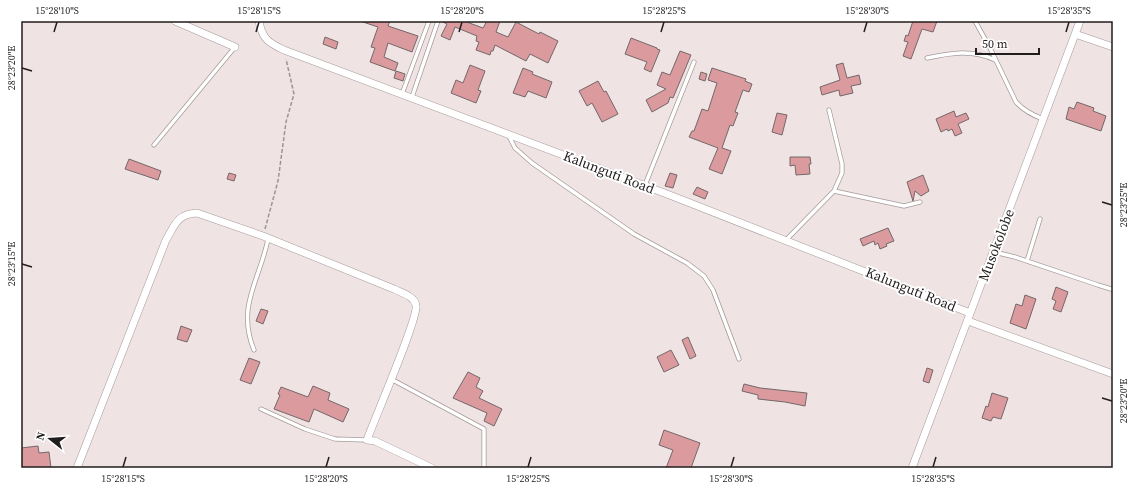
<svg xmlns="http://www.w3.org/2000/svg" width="1134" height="489" font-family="'Source Serif 4',serif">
<rect width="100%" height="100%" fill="#efe3e4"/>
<path fill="#db9a9e" stroke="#736869" d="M363,21h27l-2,5 30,10 -6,16 -24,-9 -4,14 14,6 -3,8 -25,-9 5,-14 -4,-1 7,-20 -15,-5z
M441,21h23l19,7 4,-7h13l-4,11 12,5 8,-15 23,12 1,-2 18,9 -10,22 -18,-9 -4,7 -31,-16 -2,6h-2l-1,4 -14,-5 3,-8 -3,-1 1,-5 -22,-9 -5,13 -9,-4 6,-12z
M913,21h24l-4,11 -11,-3 -11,30 -8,-3 5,-14 -4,-1 2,-6 2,1z
M325,37l13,5 -2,7 -13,-5z
M631,38l26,10v1l3,1 -9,22 -7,-3 3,-7 -22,-8z
M680,51l11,4 -18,43 -3,-1 -2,6 -16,9 -6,-12 20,-11 -9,-4 5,-13 8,3z
M843,63l4,15 12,-3 2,9 -10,2 2,7 -13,3 -1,-6 -17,5 -2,-8 20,-7 -4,-15z
M470,65l15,6 -7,19 3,1 -5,12 -25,-10 5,-13 7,3z
M523,68l10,4 -1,2 20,8 -6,16 -18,-7 -3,6 -12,-4z
M712,68l34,11 -1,2 7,3 -3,8 -6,-2 -8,22 3,1 -5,13 -3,-1 -8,23 9,3 -9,23 -13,-5 9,-21 -29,-11 3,-6h2l8,-22 6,2 9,-28 -9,-3z
M396,71l9,3 -2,7 -9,-3z
M701,72l6,2 -2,7 -6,-2z
M598,81l6,11 2,-1 12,23 -16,8 -10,-19 -5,3 -8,-15z
M1077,102l17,6 -1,3 13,5 -5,15 -35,-12 3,-12 5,2z
M954,111l2,6 10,-4 3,6 -11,5 4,9 -7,3 -3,-7 -4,2 -1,-2 -6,3 -5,-13z
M777,113l10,2 -5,20 -10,-3z
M790,157h20l1,7h-2l1,10 -14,1 -1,-10 -5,1z
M129,159l32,12 -3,9 -33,-11z
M229,173l7,2 -2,6 -7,-2z
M670,173l7,2 -4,13 -8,-2z
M923,175l6,16 -8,5 -6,-5 -2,10 -6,-19z
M697,187l11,5 -3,7 -12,-5z
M888,228l6,13 -8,3 1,2 -7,3 -2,-6 -3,2 -1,-4 -11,5 -3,-7z
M1056,287l12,5 -7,20 -8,-3 3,-8 -4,-2z
M1025,295l11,4 -10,30 -16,-6 6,-19 6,2z
M261,309l7,2 -5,13 -7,-3z
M181,326l11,4 -5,12 -10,-3z
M688,337l8,19 -6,3 -8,-19z
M671,350l8,15 -15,7 -7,-15z
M249,358l11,4 -9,22 -11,-4z
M927,368l6,2 -4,13 -6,-2z
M468,372l12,6 -4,9 7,4 -4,7 23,11 -8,17 -10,-5 3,-8 -34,-15z
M744,384l16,4 47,5 -2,13 -20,-4 -27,-3v-4l-16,-4z
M313,386l17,7 -2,7 21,9 -6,13 -29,-13 -5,13 -35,-13 6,-14 -2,-1 3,-7 27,10z
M992,393l16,5 -7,21 -8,-2 -2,4 -9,-3 4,-12 2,1z
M664,430l36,13 -9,25h-25l7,-18 -14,-5z
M38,446l1,7 10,-1 2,16h-30v-20z"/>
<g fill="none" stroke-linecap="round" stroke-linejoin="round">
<g stroke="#a69b9b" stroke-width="5">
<path id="lane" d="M975,21l15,27 26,54c8,9 16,13 27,17
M927,58c23,-5 46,-9 68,2
M402,94l27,-73
M412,97l26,-76
M509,136l6,12 17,15 102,71 53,29 17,13 9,14 26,69
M154,145l81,-98
M645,185l49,-123
M834,191l70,15 16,-4
M786,240l48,-49 8,-18v-9l-13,-54
M994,252l21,5 83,28 13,4
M1027,261l13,-42
M254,350c-18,-44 6,-70 14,-111
M391,379l93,50v39
M261,409l44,20 30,10 32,1"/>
</g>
<g stroke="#a69b9b" stroke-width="8">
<path id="street" d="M175,21l60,26
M259,21c3,18 10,22 25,29l383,144 303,119
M1075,34l38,13
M968,321l145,53
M77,468l89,-228c9,-15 11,-26 31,-27l66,23 131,53c8,4 20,7 22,16 3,12 -42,115 -49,135l8,1 57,27
M912,468l168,-447"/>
</g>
<path stroke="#9d9495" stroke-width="1.5" stroke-dasharray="4 2" stroke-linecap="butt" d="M265,229l13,-48 8,-59 8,-28 -8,-35"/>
<use href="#lane" stroke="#fff" stroke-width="3.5"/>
<use href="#street" stroke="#fff" stroke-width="7"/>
</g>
<path fill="none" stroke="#221d1d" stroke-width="1.5" d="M54,32l3,-10M256,32l3,-10M459,32l3,-10M661,32l3,-10M864,32l3,-10M1066,32l3,-10M22,68l10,3M1102,202l10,3M22,264l10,3M1102,398l10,3M123,467l3,-10M326,467l3,-10M528,467l3,-10M731,467l3,-10M933,467l3,-10"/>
<g text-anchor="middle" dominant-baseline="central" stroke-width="4" stroke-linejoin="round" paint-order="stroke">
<g font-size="14" fill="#221d1d" stroke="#fff">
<text transform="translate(609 172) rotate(21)">Kalunguti Road</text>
<text transform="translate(996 245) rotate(-69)">Musokolobe</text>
<text transform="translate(911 289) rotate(22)">Kalunguti Road</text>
</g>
</g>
<rect width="1134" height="489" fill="none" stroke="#ffffff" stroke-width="44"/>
<g transform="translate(50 439) rotate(287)" stroke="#ffffff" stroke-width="3" paint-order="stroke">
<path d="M0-3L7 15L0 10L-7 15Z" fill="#221d1d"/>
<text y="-6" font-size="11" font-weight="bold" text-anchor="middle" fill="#221d1d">N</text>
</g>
<path d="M976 48v6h63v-6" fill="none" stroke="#221d1d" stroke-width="2"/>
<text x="982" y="48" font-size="12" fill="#221d1d" stroke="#ffffff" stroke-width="3" paint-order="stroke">50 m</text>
<rect x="22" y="22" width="1090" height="445" fill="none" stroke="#221d1d" stroke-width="1.5"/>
<g font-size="10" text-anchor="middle" fill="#221d1d">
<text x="57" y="14">15°28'10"S</text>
<text x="259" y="14">15°28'15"S</text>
<text x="462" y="14">15°28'20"S</text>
<text x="664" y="14">15°28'25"S</text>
<text x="867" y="14">15°28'30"S</text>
<text x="1069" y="14">15°28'35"S</text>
<text transform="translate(11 68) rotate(-90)" y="4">28°23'20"E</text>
<text transform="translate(1123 205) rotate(-90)" y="4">28°23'25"E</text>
<text transform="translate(11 264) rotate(-90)" y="4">28°23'15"E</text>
<text transform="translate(1123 401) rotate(-90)" y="4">28°23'20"E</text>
<text x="123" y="482">15°28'15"S</text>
<text x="326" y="482">15°28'20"S</text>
<text x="528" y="482">15°28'25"S</text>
<text x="731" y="482">15°28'30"S</text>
<text x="933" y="482">15°28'35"S</text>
</g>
</svg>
